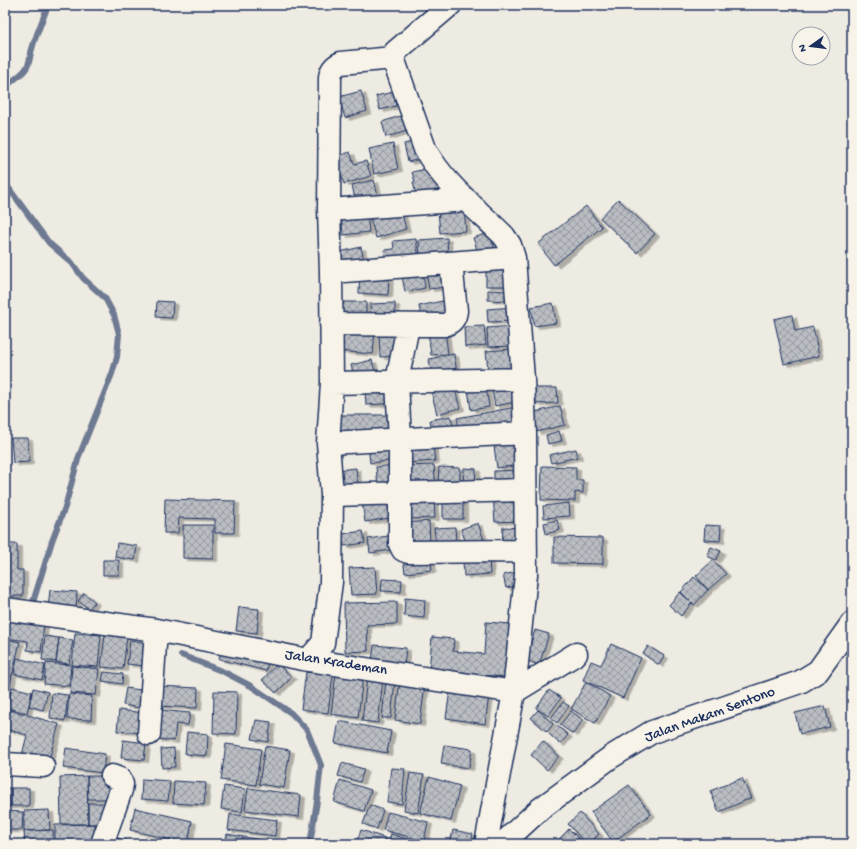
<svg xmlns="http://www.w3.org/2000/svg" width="857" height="849" font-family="'Gochi Hand',sans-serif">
<defs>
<pattern id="building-cross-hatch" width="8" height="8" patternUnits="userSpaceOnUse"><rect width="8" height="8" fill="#babdc2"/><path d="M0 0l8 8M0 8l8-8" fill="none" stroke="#969aa1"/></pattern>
<filter id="shadow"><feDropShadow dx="4.5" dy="2.5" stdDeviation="0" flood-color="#0004"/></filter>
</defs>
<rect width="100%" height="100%" fill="#eeebe2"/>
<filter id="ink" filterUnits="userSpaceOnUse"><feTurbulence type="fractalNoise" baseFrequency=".025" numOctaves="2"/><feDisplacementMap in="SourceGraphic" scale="8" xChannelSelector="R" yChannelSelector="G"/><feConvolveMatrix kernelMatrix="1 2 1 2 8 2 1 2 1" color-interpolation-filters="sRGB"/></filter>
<g filter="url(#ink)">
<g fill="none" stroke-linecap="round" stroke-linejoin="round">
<path stroke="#6e7992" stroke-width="6" d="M5,92c4,-13 16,-14 22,-25 3,-5 3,-12 5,-18 4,-15 11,-29 16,-44
M5,183l44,60 23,20 11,15 22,20 9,17 5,19 -2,23 -5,17 -33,82 -14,51 -13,34 -19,61
M181,655l43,17 27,14 40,27 16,17 14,35 -4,36 -7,43"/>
</g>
<path fill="url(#building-cross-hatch)" stroke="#1b2f5e" filter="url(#shadow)" d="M361,91l6,20 -22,7 -6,-21z
M393,92l3,14 -16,4 -4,-14z
M406,114l5,16 -25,7 -4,-15z
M420,140l4,18 -16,4 -4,-18z
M393,144l5,25 -24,5 -5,-25z
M350,152l4,12 12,-3 5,15 -27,8 -8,-27z
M431,168l14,28 -27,7 -5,-21h2l-3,-10z
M374,180l5,20 -23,4 -4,-19z
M618,199l37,35 -18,19 -37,-35z
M586,206l16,21 -48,38 -16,-21z
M464,208l2,23 -26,2 -2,-22z
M401,210l5,19 -30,9 -6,-20z
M367,212l2,20 -26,3 -2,-21z
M489,233l7,19 -16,6 -7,-20z
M447,238l1,20 -28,2 -1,-20z
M416,239l3,21 -33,2 -2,-12 10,-1 -1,-8z
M361,247l4,19 -21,4 -4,-18z
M486,265h24v21h-24z
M443,268l3,19 -17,2 -3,-19z
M360,271l29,2 -1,22 -29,-2z
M423,272l2,16 -20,4 -3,-16z
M488,290l20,1v10l-20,-1z
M447,300l4,16 -29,6 -3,-16z
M157,301l16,1 -1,16 -16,-1z
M340,302h26v19h-26z
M395,303v14l-24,1 -1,-14z
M553,303l3,20 -22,3 -3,-19z
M514,307l1,14 -27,1 -1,-13z
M792,315l3,16 18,-4 6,29 -35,8 -10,-45z
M339,326l36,3 -2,25 -35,-3z
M484,326l2,19 -21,2 -1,-20z
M513,326l1,20 -26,1 -1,-19z
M445,330l3,24 -17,1 -3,-24z
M400,332l1,24 -21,1 -1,-23z
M514,349l2,28 -27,2 -3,-28z
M454,354l3,19 -25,5 -3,-19z
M372,360l4,15 -21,5 -4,-15z
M454,386l6,22 -23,6 -6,-23z
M486,387l3,20 -18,3 -3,-21z
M513,387l3,15 -21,4 -3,-16z
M395,388l1,15 -30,2 -1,-14z
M535,388h22l1,15 -22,1z
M560,406l5,19 -29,7 -5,-19z
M516,407l3,16 -59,11 -3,-16z
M340,415h56v22h-56z
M451,416l3,16 -21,4 -3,-16z
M559,431l3,10 -14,3 -2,-9z
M11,438h17l1,24 -16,1z
M395,442l2,18 -27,3 -2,-18z
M517,443l3,22 -23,3 -3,-22z
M433,446l2,15 -28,2 -2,-14z
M576,449l2,8 -27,6 -2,-8z
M394,465l2,20 -18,2 -2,-20z
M434,465l2,24 -27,2 -2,-25z
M542,466l34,1v13h7v13l-8,-1v9l-34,-1z
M439,467l21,1v16h-22z
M356,468l2,20 -18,2 -3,-20z
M464,468l12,1 -1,16 -12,-1z
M523,470v17l-29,1v-17z
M522,493v28l-27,1 -2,-27z
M434,496l1,22 -26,1 -1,-22z
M393,497l3,20 -31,5 -3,-20z
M165,499l70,2 -1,32h-19v-14l-36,-1 -1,15h-14z
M443,500h20v19h-20z
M569,503l1,13 -26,2 -1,-12z
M557,520l3,10 -14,4 -2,-11z
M429,521l1,22 -23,2 -1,-22z
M478,523l7,20 -17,6 -7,-20z
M183,525h30v34l-30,-1z
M705,525l16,1 -1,15 -16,-1z
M455,527l1,15 -20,2 -2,-16z
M503,527l16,1 -1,19h-16z
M363,531l2,12 -21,3 -2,-12z
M395,535l2,14 -27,4 -2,-14z
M554,537l49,1v26l-49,-1z
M117,543l20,3 -2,14 -20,-3z
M5,544h12v26h6v26h-18z
M711,547l10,4 -5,9 -9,-4z
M430,555l2,15 -27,3 -2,-15z
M489,559l1,15 -26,2 -1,-15z
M103,560h16v15h-16z
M713,560l13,14 -18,16 -12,-14z
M375,567l2,27 -26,1 -2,-27z
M522,571l3,13 -19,4 -3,-13z
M694,577l14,13 -14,15 -13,-13z
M382,579l20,1 -1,12 -20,-1z
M50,590l27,2 -1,20 -28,-3z
M680,592l12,11 -11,13 -12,-11z
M84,593l11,9 -6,7 -11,-8z
M405,598l20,2 -1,18 -20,-2z
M397,602v22l-30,1 1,26 -23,1 -1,-49z
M239,607l20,2 -2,24 -21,-2z
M7,619l37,5 -3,28 -14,-2 1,-9 -23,-3z
M486,622l25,2 -4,53 -78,-6 3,-34 22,2 -1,12 31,3z
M535,630l14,4 -10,31 -13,-5z
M75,633l26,2 -3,32 -26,-2z
M105,635l22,2 -4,32 -22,-2z
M45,636l14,2 -3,24 -14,-2z
M59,638l14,2 -4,24 -13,-2z
M5,639l15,3 -8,34 -7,-2z
M130,640l18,3 -3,23 -18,-2z
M611,644l30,14 -18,40 -40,-18 8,-19 10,4z
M374,645l32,3 -2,18 -32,-4z
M223,646l46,12 -3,13 -47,-12z
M648,646l16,10 -5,9 -16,-11z
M17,658l28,7 -3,15 -28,-6z
M46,663l25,2 -2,21 -25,-2z
M277,664l15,13 -16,16 -14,-13z
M72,666l27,3 -3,26 -26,-2z
M104,672l19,2 -1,10 -20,-3z
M306,672l27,3 -5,38 -27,-4z
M336,673l27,3 -5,42 -27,-4z
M5,675l7,2 -5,21 -2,-1z
M367,678l16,1 -5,44 -16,-2z
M386,680l9,1 -4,37h-9z
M400,680l25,4 -5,40 -25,-4z
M586,682l24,14 -15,27 -24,-14z
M159,686l39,2 -1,20 -39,-2z
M12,687l20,5 -5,21 -20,-5z
M33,688l15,4 -5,18 -14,-4z
M126,688l22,3 -2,18 -23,-4z
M450,690l39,6 -4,28 -39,-6z
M549,690l12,8 -13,18 -12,-8z
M214,691l23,1 -1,42 -23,-1z
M52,693l16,2 -3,26 -15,-3z
M69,694l23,2 -1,24 -24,-1z
M563,702l6,4 -12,17 -6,-5z
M825,706l5,21 -30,7 -5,-21z
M10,710l49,14 -11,39 -26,-8 5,-20 -22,-6z
M119,710l27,3 -2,20 -27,-2z
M159,710l31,3 -2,12 -12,-1 -2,17 -17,-2z
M538,710l15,14 -6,8 -16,-14z
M571,711l12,9 -10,14 -13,-9z
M256,720l15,2 -3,20 -16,-3z
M339,721l52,10 -4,22 -52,-10z
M557,726l11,9 -8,9 -11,-10z
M187,732l21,2 -1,22 -22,-2z
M123,740l23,3 -2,17 -23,-2z
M543,741l16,15 -12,14 -16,-15z
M226,744l35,5 -5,36 -35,-5z
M444,745l28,4 -3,19 -28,-4z
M265,746l25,4 -6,38 -25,-4z
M66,748l39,6 -2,19 -40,-5z
M174,748l1,19 -13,1 -1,-19z
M342,763l22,6 -4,13 -22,-6z
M391,768l14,1 -3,35 -15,-2z
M410,773l14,2 -6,38 -14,-3z
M87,776l1,48h-27l-1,-47z
M87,776h25l1,23h-25z
M429,777l31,9 -9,35 -31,-8z
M742,778l9,20 -32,14 -9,-21z
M142,779l28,2 -2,20 -27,-2z
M340,780l31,10 -7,21 -30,-9z
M174,781l32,2 -2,22 -31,-2z
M629,785l22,29 -38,28 -22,-30z
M224,786l21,3 -3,23 -21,-3z
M5,788h6v18h-6z
M11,788h18v18h-18z
M248,788l53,7 -2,22 -54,-7z
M88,803h16v21h-16z
M370,805l13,5 -6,19 -14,-5z
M135,808l57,13 -4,23 -58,-14z
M49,810l1,20 -26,1v-20z
M5,811l18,1 -1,18h-17z
M388,812l40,10 -4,19 -41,-11z
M580,813l19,21 -10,10h-3l-18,-20z
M230,814l47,6 -2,16 -47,-6z
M95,824l1,20h-41v-19z
M569,829l15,15h-30z
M53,830v14h-28l-1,-13z
M361,830l24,8 -2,6h-27z
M453,830l20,4 -2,8 5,2h-26z
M227,834l46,8v2h-48z
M391,834l31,10h-34z
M113,837l20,5v2h-22z"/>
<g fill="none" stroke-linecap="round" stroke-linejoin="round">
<g stroke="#1b2f5e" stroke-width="25">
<path id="street" d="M393,58l32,91c18,34 52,60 79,87l6,9 4,13 9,121 2,54 1,142 -12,117 62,-38
M329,210l138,-10
M331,272l183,-14
M331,324l113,1c8,-2 11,-6 12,-14l-5,-48
M408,326l-11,55 3,59v104l3,6 5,2 118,-1
M332,383l191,-4
M328,443l197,-10
M332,495l193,-5
M5,609l151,21 152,30 206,32 -28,152
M308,660l15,-17 8,-61 1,-87 -4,-52 4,-60 -1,-111 -2,-62 1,-133c1,-7 4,-11 11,-14l52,-5 2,-6 55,-47
M149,734l7,-104
M5,764l38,2
M102,844l19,-54 1,-6 -2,-5 -8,-3
M502,844l38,-35 71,-52 41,-25 148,-50 18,-11 34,-48"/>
</g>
<use href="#street" stroke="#f7f3e8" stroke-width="22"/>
</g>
</g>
<g text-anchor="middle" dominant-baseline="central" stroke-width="4" stroke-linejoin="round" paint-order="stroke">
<g font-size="15" fill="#1b2f5e" stroke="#f7f3e8">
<text transform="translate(336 663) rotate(9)">Jalan Krademan</text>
<text transform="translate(710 715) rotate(-20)">Jalan Makam Sentono</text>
</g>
</g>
<rect width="857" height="849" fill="none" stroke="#f7f3e8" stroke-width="20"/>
<rect x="10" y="10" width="837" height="829" fill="none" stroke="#1b2f5e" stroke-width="1.5" filter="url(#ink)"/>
<g transform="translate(811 46) rotate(256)"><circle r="19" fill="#f7f3e8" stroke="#9fa5b1"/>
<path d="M0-3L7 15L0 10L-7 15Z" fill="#1b2f5e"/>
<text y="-6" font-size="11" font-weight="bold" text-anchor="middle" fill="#1b2f5e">N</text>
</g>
</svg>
